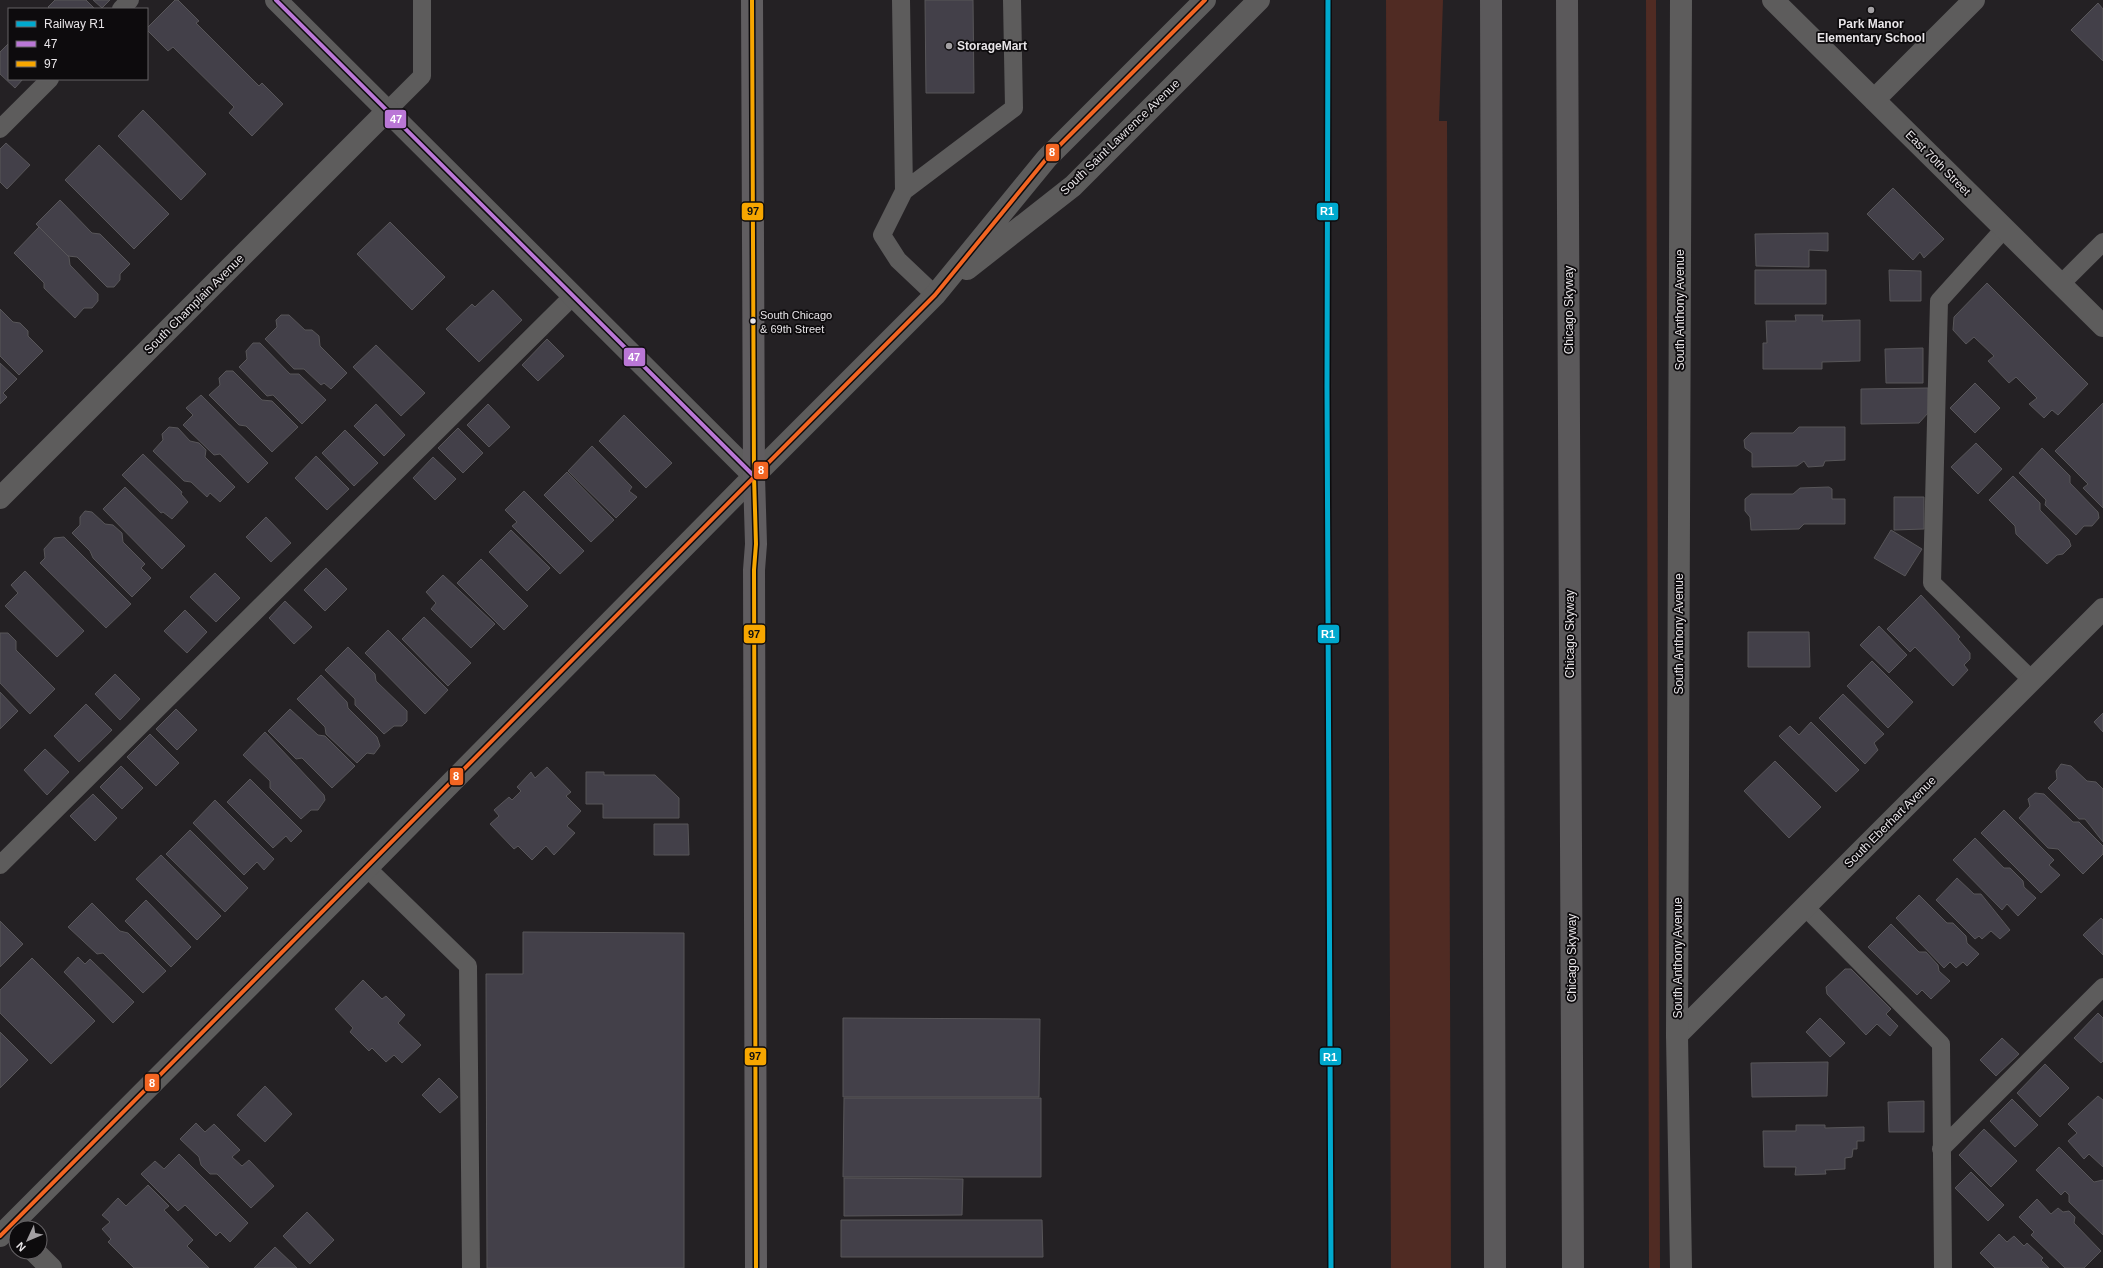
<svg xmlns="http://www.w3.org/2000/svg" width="2103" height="1268" font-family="Helvetica,sans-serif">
<rect width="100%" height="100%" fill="#242124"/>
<path fill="#502b23" d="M1386,0h57l-4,121h8l4,1147h-60z
M1646,0h10l4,1268h-11z"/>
<path fill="#434049" stroke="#585659" d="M55,0h31l8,8 -44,1 -2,-2z
M93,0h17l-8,8z
M175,0h3l21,21 -3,2 63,63 3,-3 21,21 -31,32 -23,-23 5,-6 -61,-60 -5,4 -21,-21v-2z
M925,0h48l1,93h-48z
M2098,3l5,6v52l-32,-31z
M9,43v36h14l-8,9 -15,-14v-22z
M143,110l63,64 -25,26 -63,-64z
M6,143l24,22 -23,24 -7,-7v-33z
M99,145l70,69 -35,35 -69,-69z
M1893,188l51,51 -20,19 -4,-6 -7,8 -46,-46z
M60,200l32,33 8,1 30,30 -10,10v6l-6,7h-7l-30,-30 -9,-1 -32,-32z
M390,222l55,55 -33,33 -55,-56z
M39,227l30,30 1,8 28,29v7l-6,7h-8l-9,10 -31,-30v-5l-30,-30z
M1828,233v18l-19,-1v17l-53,-1 -1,-32z
M1755,270h71v34h-71z
M1889,270l32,1v30h-31z
M1987,283l101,101 -30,31 -6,-5 -8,8 -15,-14 8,-6 -21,-21 -7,6 -21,-22 6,-5 -20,-19 -8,7 -13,-14 1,-13z
M493,290l29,30 -43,42 -33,-33 26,-25 3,3z
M0,309l13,13 7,1 8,8v5l15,15 -24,24 -19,-19z
M281,315h8l16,15h7l7,6 1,10 27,27 -16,16 -7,-6 -3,2 -17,-16h-10l-29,-30 12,-12 -1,-7z
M1795,315h28l-1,6 38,-1v41l-38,1v7h-59v-26h4l-1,-22h30z
M547,339l17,17 -26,25 -16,-16z
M253,343h7l30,31h9l27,26 -24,24 -29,-29 -6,1 -28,-29 8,-8 -1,-8z
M376,345l49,48 -24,23 -48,-49z
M1923,348v35h-37l-1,-34z
M0,363l17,16 -14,14 4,4 -7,7z
M226,371h7l29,29 10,1 26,26 -26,25 -26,-26 -7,-1 -30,-30 11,-10 -1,-7z
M1975,383l25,25 -25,25 -25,-25z
M1928,388v25l-9,10 -58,1v-35z
M201,395l67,68 -20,20 -28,-29 -6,1 -31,-30 10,-10 -7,-7z
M2103,403v105l-20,-20 5,-4 -33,-33z
M376,404l29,31 -21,21 -30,-30z
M488,404l22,23 -21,20 -22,-22z
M624,415l48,48 -26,25 -47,-47z
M169,427l9,1 12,13 9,2 7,7 -1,7 30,30 -15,15 -10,-9 -3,4 -16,-15 -7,-1 -31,-30 10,-11 -1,-6z
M1799,427h46v33l-20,1 -2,5 -15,1 -4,-6 -7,5 -45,1v-14l-7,-5 -1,-8 7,-7h42z
M458,428l25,25 -20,20 -25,-25z
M345,430l33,33 -24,23 -32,-33z
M1976,443l26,26 -24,25 -27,-27z
M592,446l40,41 -3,4 8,6 -21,21 -48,-47z
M2042,448l28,28v7l28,29 1,6 -7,8h-8l-8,9 -31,-30 1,-5 -27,-27z
M143,454l39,38 -1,2 7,8 -16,17 -9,-7 -2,1 -39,-38z
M316,456l33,33 -22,21 -32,-32z
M433,457l23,22 -21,21 -22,-22z
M567,472l47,48 -23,22 -47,-47z
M2013,476l27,27v7l29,30 2,6 -8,8 -6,1 -10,9 -31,-30 -1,-8 -26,-26z
M125,487l60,59 -23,23 -59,-60z
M1829,487l3,2v10h13v25h-41l-5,5 -48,1 -1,-13 -5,-6v-12l6,-5h42l7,-6z
M524,491l60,60 -24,23 -48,-48 5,-4 -12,-12z
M1894,497h30v32l-30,1z
M85,511l7,1 13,12 8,1 9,8 1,9 22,22 -4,4 10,10 -19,19 -39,-39 -3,-7 -18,-18 8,-8v-8z
M266,517l25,26 -20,19 -25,-25z
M511,530l39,38 -23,23 -38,-39z
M1891,530l31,19 -17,27 -31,-18z
M64,537l67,67 -25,24 -66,-65 5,-5 -1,-9 10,-11z
M481,559l47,47 -24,24 -47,-47z
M326,568l21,21 -22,22 -21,-21z
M25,571l59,60 -27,26 -52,-51 13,-13 -7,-8z
M215,573l25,25 -24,24 -26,-25z
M443,575l52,49 -24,24 -40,-39 5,-6 -10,-11z
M1921,595l39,42 -2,2 12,14v6l-6,6 4,5 -15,16 -38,-39 -5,5 -23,-23z
M285,601l27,26 -18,17 -25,-26z
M185,610l22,22 -20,21 -23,-22z
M424,617l47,46 -23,23 -46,-47z
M1879,626l28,29 -18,18 -29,-28z
M388,630l60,60 -23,24 -60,-61z
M1748,632h61l1,35h-62z
M0,633h8l8,8v9l39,39 -25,25 -30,-31z
M348,647l27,27 1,7 31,30v10l-5,5h-8l-10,8 -29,-29v-6l-30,-29z
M1872,661l41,41 -25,26 -41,-42z
M115,674l25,25 -20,21 -25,-26z
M321,675l26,27 1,6 29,29 3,9 -6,8 -7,-1 -10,10 -31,-29 -1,-7 -28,-28z
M0,692l18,19 -18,18z
M1843,694l41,40 -10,9 4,7 -13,14 -46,-46z
M86,704l26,26 -33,32 -25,-26z
M176,709l21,21 -20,20 -21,-21z
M290,709l28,26 7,1 30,30 -23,22 -30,-30 -6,1 -28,-28z
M2103,713v19l-9,-10z
M1811,722l48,48 -23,22 -57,-56 11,-10 9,9z
M265,732l59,63 1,5 -7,10h-7l-10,9 -31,-31v-7l-27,-26z
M150,734l29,29 -23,23 -29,-29z
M45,749l24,23 -22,23 -23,-25z
M1775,761l46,46 -32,31 -45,-47z
M2061,764l10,2 16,15 9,1 7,7v53l-18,-23h-6l-31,-31 9,-9 -1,-8z
M121,766l22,22 -21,21 -22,-22z
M547,767l24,25 -5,4 15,15 -14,15 8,7 -21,22 -8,-9 -14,14 -14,-14 -4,3 -24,-25 9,-8 -5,-6 15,-13 3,3 9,-9 -4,-4 14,-15 4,6z
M586,772h18v3h51l24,23v20h-76v-14h-17z
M250,779l52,52 -11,11 -5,-6 -13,12 -46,-46z
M2035,793l9,1 29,28h6l24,24v8l-20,20 -25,-25 -10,-1 -29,-30 11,-12 -2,-7z
M93,794l24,24 -22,23 -25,-25z
M215,800l59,59 -10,11 -7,-8 -13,13 -51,-52z
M2004,810l50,50 -5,5 11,10 -19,18 -60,-60z
M654,824h34l1,31h-35z
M190,830l58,58 -23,24 -59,-58z
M1975,838l29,30h6l13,13 1,6 12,11 -18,18 -11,-12 -5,6 -49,-50z
M161,855l60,61 -24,24 -61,-61z
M1957,878l17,16h7l29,36 -10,9 -9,-8 -9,8 -3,-3 -4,3 -39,-39z
M1919,895l28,28h6l13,13 1,7 12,11 -12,12 -4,-4 -7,6 -6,-6 -6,6 -48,-50z
M146,900l45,47 -20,20 -46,-46z
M92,903l28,28 8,2 38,38 -23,22 -40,-40 -6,1 -29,-27z
M2101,918l2,2v35l-20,-20z
M0,921l23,23 -23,23z
M1891,924l28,28h7l12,13 1,6 11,10 -19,18 -9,-9 -5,5 -49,-48z
M523,932l161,1v335h-197l-1,-294h37z
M78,957l7,7 5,-5 44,43 -21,21 -49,-51z
M32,958l63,63 -44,43 -51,-51v-23z
M1845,969h6l40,40 -5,5 12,12 -8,10 -13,-12 -11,11 -39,-41 -1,-7z
M363,980l19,19 4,-3 19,19 -7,8 23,22 -19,18 -8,-8 -8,7 -14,-14 -3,3 -19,-19 3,-4 -18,-19z
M2098,1013l5,5v43l-2,2 -27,-25z
M843,1018l197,1 -1,78h-196z
M1820,1018l25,25 -15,14 -24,-25z
M0,1032l28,28 -28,28z
M2002,1038l17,16 -23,22 -16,-16z
M1828,1062l-1,34 -75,1 -1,-34z
M2045,1064l24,24 -29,29 -23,-24z
M439,1078l19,19 -18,16 -18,-18z
M265,1086l27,28 -27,28 -28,-27z
M2098,1096l5,4v67l-14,-13 -5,5 -16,-18 9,-8 -9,-9z
M844,1098h197v79h-198z
M2012,1099l26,26 -23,22 -25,-26z
M1924,1101v31h-35l-1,-30z
M196,1123l9,9 9,-8 26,26 -8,7 10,9 7,-6 25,26 -23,22 -34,-34h-7l-9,-9 -2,-8 -19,-18z
M1796,1125h29v3l39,-1v14h-7v8h-4l-1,8 -7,1v11l-20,1 1,4 -31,1 1,-8h-32l-1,-36h33z
M1984,1129l33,32 -26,26 -32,-32z
M2059,1147l35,35 9,-2v55l-34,-33v-7l-4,-4 -4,4 -25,-25z
M179,1154l69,69 -18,19 -10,-10 -4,4 -31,-31 -7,6 -37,-37 14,-13 9,8z
M1971,1172l33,33 -16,16 -33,-33z
M844,1178l119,1 -1,36 -118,1z
M148,1185l21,21 -5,4 29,30 -6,6 22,22h-75l-26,-26 3,-3 -9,-10 8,-7 -8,-7 16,-17 8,8z
M2037,1199l14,15 7,-6 5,4 6,-1 6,6 -1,6 27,28 -17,17h-19l-34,-33 3,-3 -15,-15z
M307,1212l27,28 -24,24 -27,-28z
M841,1220h201l1,37h-202z
M1999,1234l8,8 7,-6 10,10 3,-3 16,15 -2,2 8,8h-54l-15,-15z
M275,1247l22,21h-43z"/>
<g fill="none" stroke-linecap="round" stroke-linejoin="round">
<path stroke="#5d5c5c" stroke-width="18" d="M901,0l3,191 -22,44 16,25 37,35
M121,9l9,-9
M388,110l34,-34v-76
M0,129l50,-50
M904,191l110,-83 -2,-108
M2004,229l-65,72 -7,282 100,97
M2061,284l42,-42
M0,865l573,-569
M367,868l101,98 3,302
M1805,907l136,137 2,224
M1941,1149l162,-162"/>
<path stroke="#5d5c5c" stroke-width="22" d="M1773,0l330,326
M1874,100l100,-100
M0,498l388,-388
M1677,1035l426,-426
M0,1236l367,-368 387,-392 -478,-476
M35,1252l16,16"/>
<path stroke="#5d5c5c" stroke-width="22" d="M1681,0l-4,1035 4,233
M967,269l106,-83 186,-186
M754,476l181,-181 112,-137 158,-158"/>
<path stroke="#605d60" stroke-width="22" d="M752,0l2,476 2,68 -2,26 2,698"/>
<path stroke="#5b595b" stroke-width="22" d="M1491,0l4,1268
M1567,0l6,1268"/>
<g stroke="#0d0b0d" stroke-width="7">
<path id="bus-1" d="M276,0l478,476"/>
</g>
<g stroke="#0d0b0d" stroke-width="7">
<path id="bus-2" d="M752,0l2,476 2,68 -2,26 2,698"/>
</g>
<g stroke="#0d0b0d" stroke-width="7">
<path id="bus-3" d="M0,1236l935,-941 112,-137 158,-158"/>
</g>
<use href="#bus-1" stroke="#ba77d6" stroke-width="4"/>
<use href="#bus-2" stroke="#f7a600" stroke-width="4"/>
<use href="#bus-3" stroke="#f26522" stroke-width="4"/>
<g stroke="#0d0b0d" stroke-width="8">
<path id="rail-1" d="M1328,0l-1,387 4,881"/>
</g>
<use href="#rail-1" stroke="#00a9ce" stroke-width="5"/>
</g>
<g fill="#a3a0a3" stroke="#0d0b0d" stroke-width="1.5">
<circle cx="1871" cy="10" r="4"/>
<circle cx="949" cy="46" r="4"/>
</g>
<circle fill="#e8e5e8" stroke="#0d0b0d" stroke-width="1.5" cx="753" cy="321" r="3.5"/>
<g text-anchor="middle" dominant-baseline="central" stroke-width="3.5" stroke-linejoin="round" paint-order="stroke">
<g font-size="11" fill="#e8e5e8" stroke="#0d0b0d" text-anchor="start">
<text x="760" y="315">South Chicago<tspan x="760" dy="14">&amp; 69th Street</tspan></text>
</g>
<g font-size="12" font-weight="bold" fill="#e8e5e8" stroke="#0d0b0d">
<text x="1871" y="24">Park Manor<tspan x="1871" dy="14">Elementary School</tspan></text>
<text x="957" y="46" text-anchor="start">StorageMart</text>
</g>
<g font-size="12" fill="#e8e5e8" stroke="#0d0b0d">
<text transform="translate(1120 137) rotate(-44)">South Saint Lawrence Avenue</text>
<text transform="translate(1938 163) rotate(45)">East 70th Street</text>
<text transform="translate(194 304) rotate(-45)">South Champlain Avenue</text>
<text transform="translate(1569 310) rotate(-90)">Chicago Skyway</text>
<text transform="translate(1680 310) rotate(-90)">South Anthony Avenue</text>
<text transform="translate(1570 634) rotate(-90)">Chicago Skyway</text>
<text transform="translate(1679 634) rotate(-90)">South Anthony Avenue</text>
<text transform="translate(1890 822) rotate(-45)">South Eberhart Avenue</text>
<text transform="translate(1572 958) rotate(-90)">Chicago Skyway</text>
<text transform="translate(1678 958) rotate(-90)">South Anthony Avenue</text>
</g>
</g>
<g stroke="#0d0b0d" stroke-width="1.5">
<rect x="384" y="109" width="23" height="20" rx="4" fill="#ba77d6"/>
<rect x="1045" y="143" width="15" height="19" rx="4" fill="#f26522"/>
<rect x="1316" y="202" width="23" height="19" rx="4" fill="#00a9ce"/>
<rect x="741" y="202" width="23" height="19" rx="4" fill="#f7a600"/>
<rect x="623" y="347" width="23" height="20" rx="4" fill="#ba77d6"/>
<rect x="753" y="461" width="16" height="19" rx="4" fill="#f26522"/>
<rect x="743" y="624" width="23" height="20" rx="4" fill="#f7a600"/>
<rect x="1317" y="624" width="23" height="20" rx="4" fill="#00a9ce"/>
<rect x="449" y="767" width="15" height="19" rx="4" fill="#f26522"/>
<rect x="744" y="1047" width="23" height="19" rx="4" fill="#f7a600"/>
<rect x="1319" y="1047" width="23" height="19" rx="4" fill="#00a9ce"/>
<rect x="144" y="1073" width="16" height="19" rx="4" fill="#f26522"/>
</g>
<g font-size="11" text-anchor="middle" font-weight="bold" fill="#fff">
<text x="396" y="123">47</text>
<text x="1052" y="156">8</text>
<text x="1327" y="215">R1</text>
<text x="634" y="361">47</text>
<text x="761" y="474">8</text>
<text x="1328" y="638">R1</text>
<text x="456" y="780">8</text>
<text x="1330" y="1061">R1</text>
<text x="152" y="1087">8</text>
</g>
<g font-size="11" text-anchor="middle" font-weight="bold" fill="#111">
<text x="753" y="215">97</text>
<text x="754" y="638">97</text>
<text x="755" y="1060">97</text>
</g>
<rect x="8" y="8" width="140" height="72" fill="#0d0b0d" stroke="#656265"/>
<rect x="16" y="21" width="20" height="6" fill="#00a9ce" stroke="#656265"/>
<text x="44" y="28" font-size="12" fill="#e8e5e8">Railway R1</text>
<rect x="16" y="41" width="20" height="6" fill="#ba77d6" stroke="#656265"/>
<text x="44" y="48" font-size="12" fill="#e8e5e8">47</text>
<rect x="16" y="61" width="20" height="6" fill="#f7a600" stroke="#656265"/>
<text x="44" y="68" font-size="12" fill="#e8e5e8">97</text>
<g transform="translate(28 1240) rotate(226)"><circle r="19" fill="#0d0b0d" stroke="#656265"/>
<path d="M0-3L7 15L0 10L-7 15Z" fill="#a3a0a3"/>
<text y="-6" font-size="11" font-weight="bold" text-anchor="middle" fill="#e8e5e8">N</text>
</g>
</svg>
